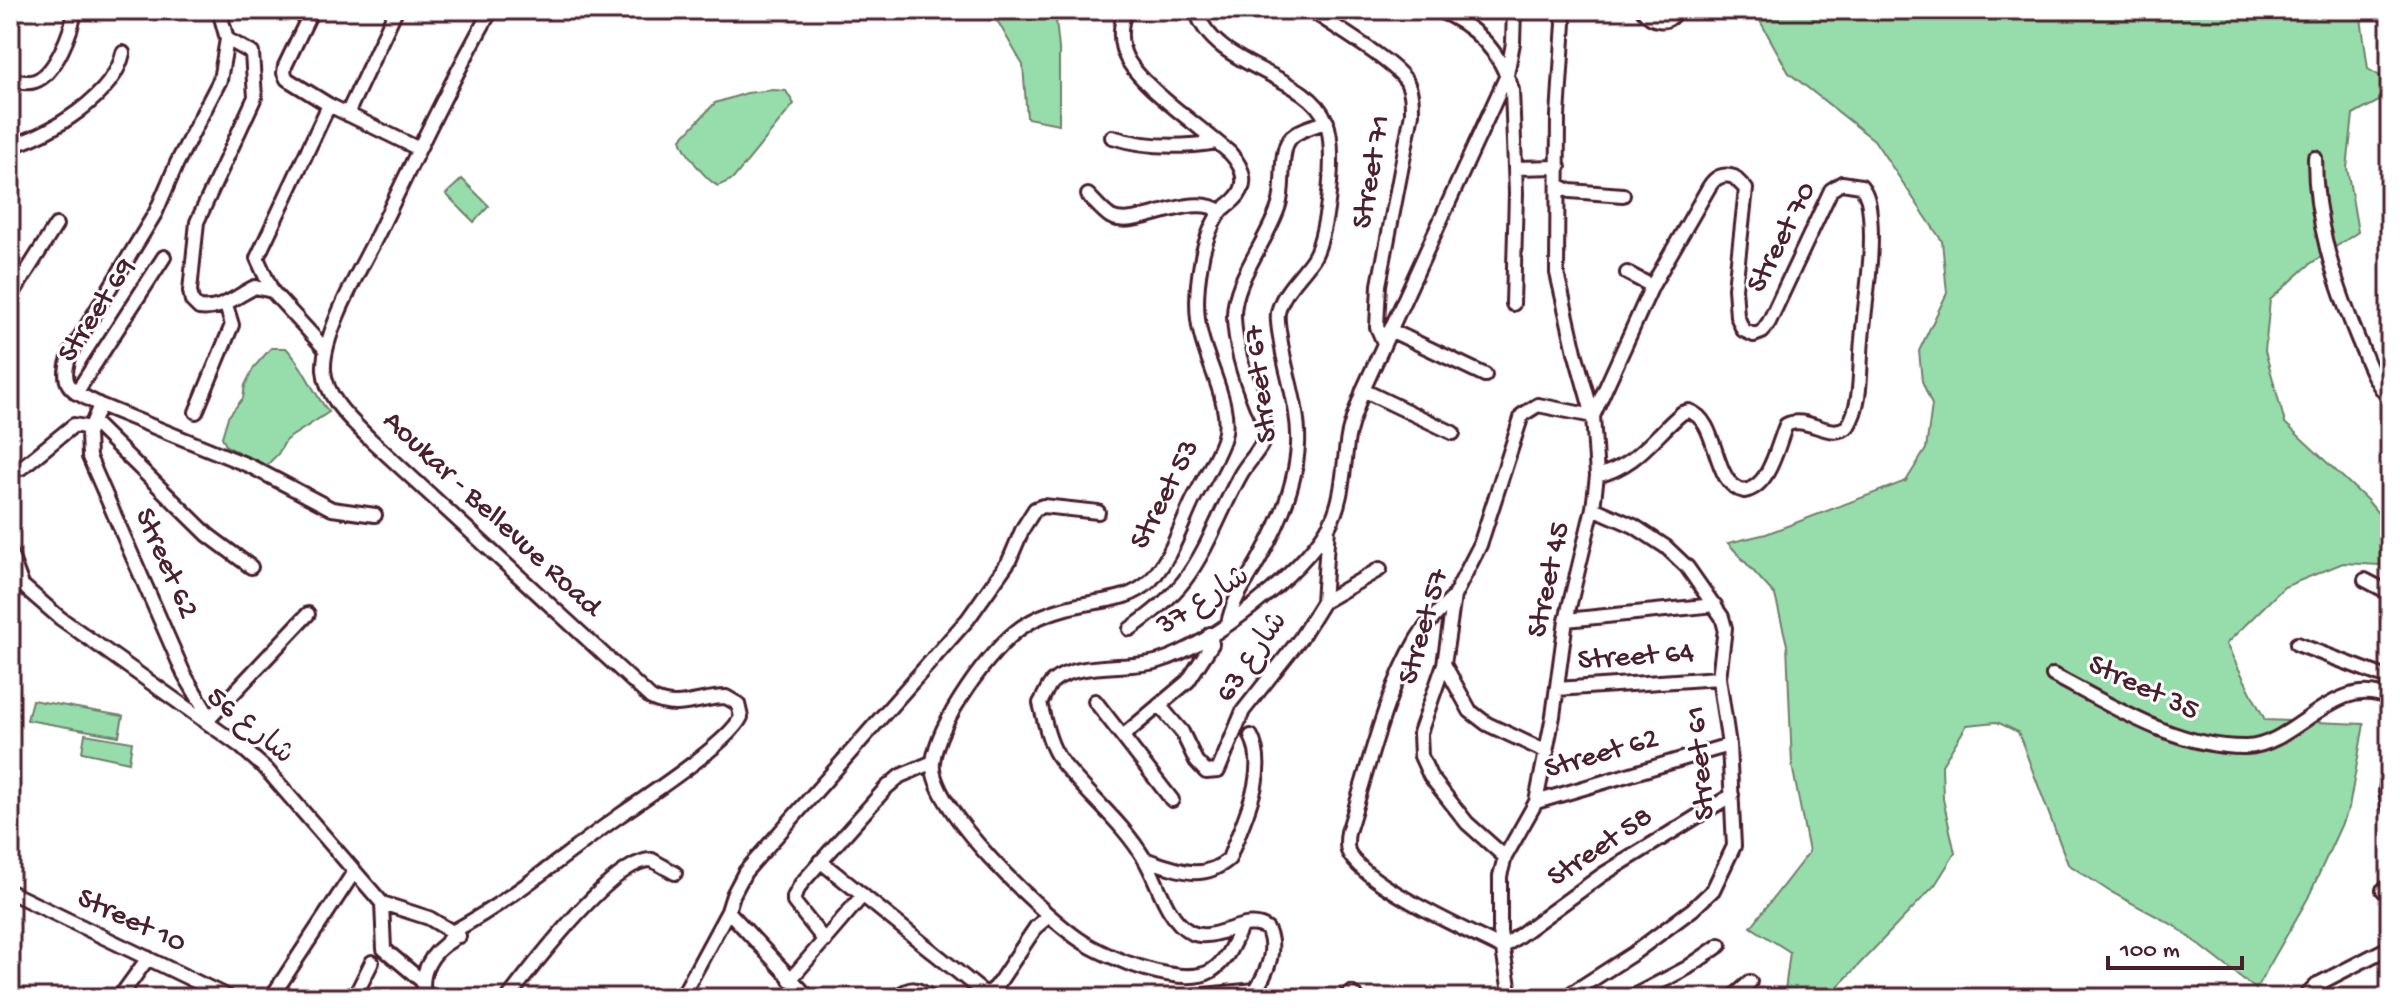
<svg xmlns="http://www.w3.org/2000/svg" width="2400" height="1008" font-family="'Gochi Hand','Playpen Sans Arabic',sans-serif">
<rect width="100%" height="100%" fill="#fff"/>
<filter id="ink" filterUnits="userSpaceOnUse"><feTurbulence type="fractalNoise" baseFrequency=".0125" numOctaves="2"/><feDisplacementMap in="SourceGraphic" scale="16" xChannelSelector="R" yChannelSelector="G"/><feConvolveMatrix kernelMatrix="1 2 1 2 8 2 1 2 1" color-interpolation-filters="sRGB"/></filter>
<g filter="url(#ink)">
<path fill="#97ddab" stroke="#707e6b" stroke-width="2" d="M976,10h79l4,39v75l-32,-6 -4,-53 -25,-43z
M1754,10h606l8,59 22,13v13l-37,20 -6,53 11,64 -48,32 -40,36 -5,51 20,72 83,78 22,27v17l-10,20 -37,-2 -59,24 -58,57 39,76 99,4 -15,84 -41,90 -52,91 -81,-63 -66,-35 -41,-27 -50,-132 -21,-10 -30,3 -25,40 1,34 12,54 -20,32 -108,113h-43l6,-46 -39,-25 58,-75 -17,-87 -5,-120 -12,-50 -47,-52 38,-9 140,-53 20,-32 6,-44 -10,-24 -3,-30 28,-58 -5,-52 -68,-101 -85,-67z
M773,90l13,1 8,13 -61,75 -15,7c-12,-6 -34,-34 -37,-47l34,-36 32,-10z
M462,179l27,27 -15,16 -28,-28z
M271,348h15c18,18 26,44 43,64l-43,28 -8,14 -12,12 -40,-20 -4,-9 6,-20 15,-19 2,-13 9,-18z
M32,700l91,16 -4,20 -92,-16z
M85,734l47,8 -3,20 -47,-10z"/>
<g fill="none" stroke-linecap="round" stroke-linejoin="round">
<g stroke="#4a1f2b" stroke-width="18">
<path id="minor" d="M219,10l8,29 -7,41 -43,83 -21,49 -85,140c-13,35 0,38 29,53l150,61 82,43 43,6
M312,10l-27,56 -1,7 3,6 42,26 90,44
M1126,10c-7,15 -7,34 1,49 17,30 75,69 103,94 13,14 20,32 4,47 -4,4 -10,8 -14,12 -9,13 -17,35 -19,51 -4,22 -6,50 0,72 7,31 33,75 22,105 -7,20 -20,40 -30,60 -12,25 -22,58 -42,80 -22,23 -57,20 -85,28 -15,4 -31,10 -44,19 -32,22 -84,95 -89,135 -5,45 110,153 147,178 26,18 102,48 131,31 16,-10 22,-27 30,-44
M1196,10c17,59 112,63 130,111 11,26 2,112 -12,136 -12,19 -32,34 -36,56 -1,8 1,17 2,24 5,36 20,72 18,108 -2,37 -18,77 -36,109 -13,25 -29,43 -34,70
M1311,10c22,16 84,52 96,72 5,10 5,20 5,31l-33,172 -2,42 7,16
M1437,10c37,14 64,42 75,80l4,103 -3,111
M1643,10c9,12 26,16 33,0
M227,39l25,14 3,44 -58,125 -7,69 2,10 7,7c23,3 37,-12 56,-21l17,4
M10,79c8,2 17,5 25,2 21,-7 37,-51 40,-71
M347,114l49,-104
M1112,137c35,11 69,11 105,5
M10,146c40,-11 104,-50 113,-93
M2315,158c0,64 19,122 43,181 9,21 16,43 32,60
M1515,168l44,-1
M1559,186l11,5 53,4
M1088,195c7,7 15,17 23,22 26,13 82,-27 110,-5
M1627,273l25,13
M10,298l46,-73
M1390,330l95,45
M326,350l-54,-59 -15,-33 72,-153
M1363,390l90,43
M76,393l88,-136
M100,405l-12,29 1,23 95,217 26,44 -4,4
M196,412l36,-87 -6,-20
M93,422l115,113 43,32
M21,468l53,-43 16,3
M10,553l12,32 38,33 180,128 26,23 116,134 2,46 38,32
M2365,580l25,13
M1454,597c-14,13 -27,26 -37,42 -33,56 -49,131 -69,193 -1,6 -2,12 0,19 14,33 120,80 154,97l100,-73 130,-80
M1323,602l57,-33
M1566,620l149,-15
M1130,629c20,-14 39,-29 54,-48 25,-33 37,-72 57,-107 7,-13 23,-26 24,-41 1,-11 -5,-19 -9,-28 -11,-27 -21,-59 -22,-88 -1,-37 34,-76 45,-112 6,-17 0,-51 10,-65 7,-10 27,-15 38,-18
M2297,644l93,35
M1444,664l26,47 17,13 60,28
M2053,675c60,31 123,73 193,72 50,-1 90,-76 144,-48
M1557,689l162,-11
M1095,701l77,99
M1159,705l23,27 14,29 10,11 12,-1 25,-60 57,-72 23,-37 5,-75
M210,718l98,-104
M1124,735l64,-54 24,-37 -2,-10
M2390,758l-4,34 4,17
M1536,802l193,-57
M1505,857l-38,-34 -37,-47 -9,-20 -1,-23 24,-69 10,-68 26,-51 42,-130 16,-10 55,11 59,-130 57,-99c6,-10 14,-14 25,-10l12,12 -11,99 2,28 6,14 11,5 8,-3 7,-10 62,-132 11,-7 19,3c7,9 8,18 9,29 4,41 -5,84 -8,125 -3,27 1,62 -14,86 -19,15 -41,-12 -62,-1 -9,21 -16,62 -42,66 -33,-7 -24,-70 -55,-80l-7,2c-31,26 -44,52 -85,63
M1144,859c32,10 57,24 85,0 13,-37 41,-86 22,-123
M820,861l164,132 6,-1 6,-5 40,-60 13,-11
M2383,890l7,-4
M10,892l220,106
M382,903l47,15 30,18
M728,911l81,87
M825,941l-31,-39v-5l7,-13 85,-96 14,-12 33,-14
M447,942l7,-11c59,-32 110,-76 165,-115 27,-19 110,-73 122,-99l-3,-13 -12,-7c-27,0 -48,15 -75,1l-280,-258c-19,-19 -45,-41 -47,-70 -2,-36 37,-102 54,-136 36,-75 72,-151 113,-224
M790,980l73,-85
M1193,996l63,-6
M119,998l29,-40
M271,998l83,-126
M354,998l18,-36
M425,998c-7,-24 6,-46 27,-58
M508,998c24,-31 106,-140 144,-138l23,13
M681,998l47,-87 5,-16 12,-23 223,-253 41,-58 14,-33 12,-19 8,-3 55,6
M895,998c16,-12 22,-11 37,0
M1250,998c14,-19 29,-46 17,-69 -22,-16 -53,16 -77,3 -24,-14 -32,-50 -45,-72 -22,-38 -58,-65 -84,-99 -12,-16 -16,-38 -21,-58 4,-6 7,-16 12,-21 24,-21 77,-12 107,-21 53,-16 142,-87 170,-135 15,-27 14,-60 19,-89 3,-16 10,-31 15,-47l144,-315 6,-32 1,-33
M1343,998l8,-5 6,5
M1511,998l-11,-66v-56l5,-19 31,-55 17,-86 13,-96 27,-112 4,-32 -4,-60 -18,-64 -18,-79 1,-157 6,-93 -2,-13
M1564,998l70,-45 59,-44 20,-19 21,-44 -5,-101 -10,-67 6,-50 -3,-11 -35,-50 -21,-20 -32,-21 -41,-18
M1630,998l57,-30 33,-23
M1732,998l18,-16
M2304,998l14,-14 72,-37"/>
</g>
<use href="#minor" stroke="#fff" stroke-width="12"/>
</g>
</g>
<g text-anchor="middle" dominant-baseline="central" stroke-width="6" stroke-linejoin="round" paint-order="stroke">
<g font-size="30" fill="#4a1f2b" stroke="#fff">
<text transform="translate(1373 172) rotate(-80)">Street 71</text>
<text transform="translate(1783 238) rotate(-63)">Street 70</text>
<text transform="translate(98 311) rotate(-57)">Street 69</text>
<text transform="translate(1262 384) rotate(-97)">Street 67</text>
<text transform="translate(1166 495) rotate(-63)">Street 53</text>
<text transform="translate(491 515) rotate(43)">Aoukar - Bellevue Road</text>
<text transform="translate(165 564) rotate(66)">Street 62</text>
<text transform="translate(1550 580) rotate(-78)">Street 45</text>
<text transform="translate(1204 602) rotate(-32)">شارع 37</text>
<text transform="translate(1425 627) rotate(-74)">Street 57</text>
<text transform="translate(1253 658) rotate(-55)">شارع 63</text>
<text transform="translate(1636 658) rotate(-4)">Street 64</text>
<text transform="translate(2143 689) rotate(25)">Street 35</text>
<text transform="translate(249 727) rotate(40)">شارع 56</text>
<text transform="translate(1602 755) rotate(-16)">Street 62</text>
<text transform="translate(1702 763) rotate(-95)">Street 61</text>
<text transform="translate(1601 848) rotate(-34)">Street 58</text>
<text transform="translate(131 922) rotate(25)">Street 10</text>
</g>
</g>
<rect width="2400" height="1008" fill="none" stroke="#fff" stroke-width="40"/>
<rect x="20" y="20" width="2360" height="968" fill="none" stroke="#4a1f2b" stroke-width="3" filter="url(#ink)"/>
<path d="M2108 956v12h134v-12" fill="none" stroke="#4a1f2b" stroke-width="4"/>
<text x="2120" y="956" font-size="24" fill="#4a1f2b" stroke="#ffffff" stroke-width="6" paint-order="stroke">100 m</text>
</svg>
